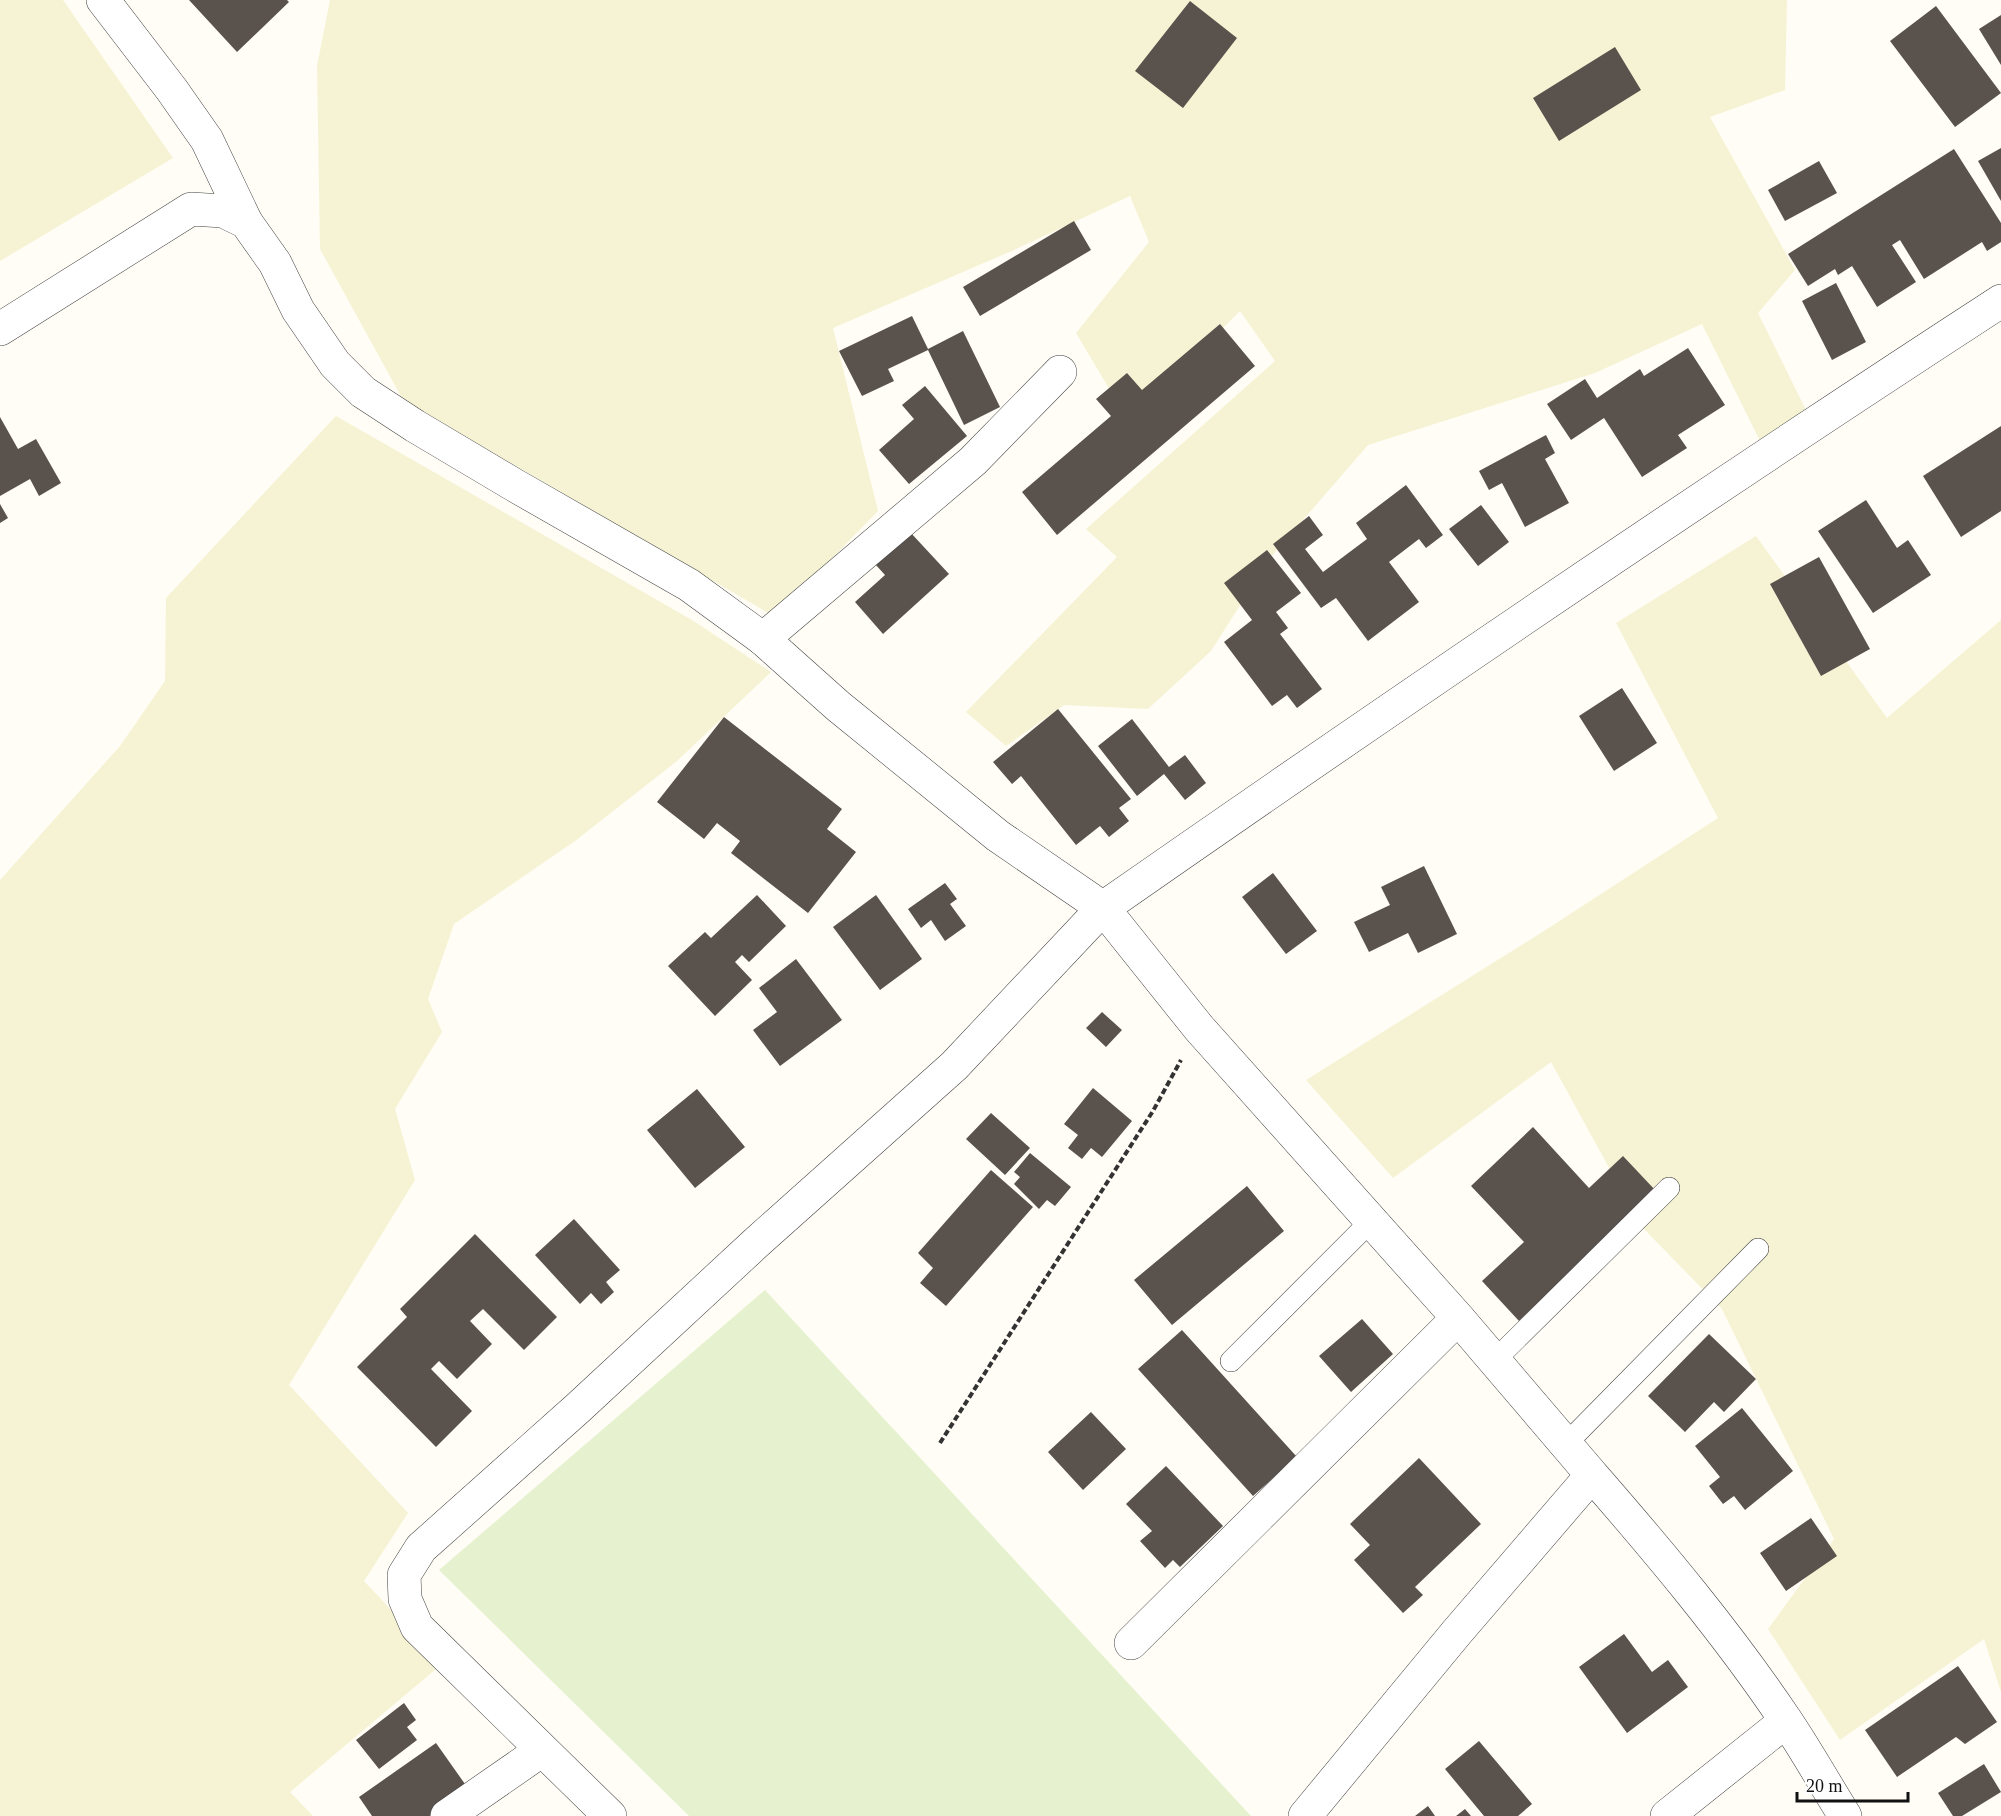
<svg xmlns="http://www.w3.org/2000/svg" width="2001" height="1816" font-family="Georgia,serif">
<rect width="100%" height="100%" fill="#fffdf5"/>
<path fill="#f6f3d4" d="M0,0h63l110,158 -173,103z
M330,0h1457l-2,90 -75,27 85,153 -37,43 52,105 -45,33 -63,-127 -107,49 -227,72 -98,113 -59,93 -63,58 -84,-4 -58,41 -40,-34 151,-155 -31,-28 189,-168 -35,-50 -111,111 -53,-89 73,-91 -19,-46 -116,54 -181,78 45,183 -103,106 -372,-217 -83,-151 -3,-183z
M336,416l356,204 79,52 -94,89 -102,80 -121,83 -26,75 14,33 -47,77 20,71 -126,205 119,128 -44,68 78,83 -152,128 23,24h-313v-936l120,-134 45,-65 1,-83z
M1756,536l131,182 114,-98v1072l-17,-53 -144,101 -72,-111 66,-90 -112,-230 -81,-83 -90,-164 -158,116 -87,-98 238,-149 174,-113 -102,-195z"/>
<path fill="#e6f2cf" d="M765,1290l486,526h-562l-250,-246z"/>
<path fill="#5a524d" d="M189,0h98l2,2 -52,50z
M1190,1l47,37 -54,70 -48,-37z
M1936,6l65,87 -46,34 -65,-86z
M2001,15v50l-22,-36z
M1615,47l26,43 -82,51 -26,-43z
M2001,148v53l-23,-40z
M1954,149l47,74v19l-14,9 -5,-9 -58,37 -24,-39 -8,5 24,37 -39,25 -25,-41 -14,9 -3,-6 -27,17 -20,-32z
M1819,161l18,32 -52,28 -17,-31z
M1074,221l17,29 -111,66 -17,-29z
M1836,283l30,59 -34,18 -30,-59z
M912,316l16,33 35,-18 37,76 -36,18 -36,-75 -40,19 6,12 -32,15 -23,-45z
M1220,324l35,42 -198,169 -35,-43 89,-76 -15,-17 31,-26 15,17z
M1688,348l37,57 -47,30 9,13 -45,29 -38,-59 -33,22 -24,-36 38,-25 12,19 43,-29 4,7z
M925,386l42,50 -58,48 -30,-34 35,-31 -12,-14z
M0,417l18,32 18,-10 25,44 -22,13 -9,-17 -30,17z
M2001,426v85l-40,26 -38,-61z
M1546,435l9,18 -10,6 24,44 -44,24 -23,-44 -13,7 -10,-19z
M1406,485l37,50 -17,13 -7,-9 -30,23 30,40 -51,39 -32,-43 -15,10 -48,-64 36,-28 14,19 -18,14 18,23 44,-33 -11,-16z
M1866,500l31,48 11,-8 23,35 -58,38 -55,-82z
M0,504l8,14 -8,5z
M1481,505l28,37 -31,24 -29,-37z
M910,532l39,42 -66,60 -28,-32 30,-27 -10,-11z
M1267,550l34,43 -25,19 12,16 -8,6 42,55 -25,19 -10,-13 -15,11 -48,-64 28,-22 -28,-37z
M1819,557l51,92 -49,27 -51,-92z
M1622,688l35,55 -43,28 -35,-55z
M1058,709l73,90 -12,9 10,13 -20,16 -9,-11 -24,19 -55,-69 -9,8 -19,-22z
M724,717l118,92 -15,20 29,23 -48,61 -77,-60 9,-12 -23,-18 -13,16 -47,-37z
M1132,719l37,48 16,-12 21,28 -21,17 -21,-26 -27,22 -39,-50z
M1424,866l33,68 -39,19 -10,-20 -39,19 -15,-30 36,-17 -9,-18z
M1273,873l44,58 -31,23 -44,-57z
M945,883l12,16 -7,5 16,22 -21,15 -14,-21 -10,8 -13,-19z
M757,895l29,31 -37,36 -7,-7 -7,7 17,18 -37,36 -47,-50 37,-34 6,6z
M876,895l46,64 -42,31 -47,-63z
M796,959l46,61 -62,46 -27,-36 24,-18 -18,-24z
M1102,1012l20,18 -16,17 -20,-19z
M1093,1088l39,33 -30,36 -11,-9 -9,11 -14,-11 10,-13 -14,-11z
M697,1089l48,58 -50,41 -48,-58z
M991,1113l39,35 -25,27 -39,-36z
M1533,1127l56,61 34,-32 33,35 -137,130 -37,-40 42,-39 -53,-56z
M1030,1153l41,34 -16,19 -8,-6 -8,9 -25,-25 6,-7 -6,-5z
M991,1170l42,37 -87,99 -26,-23 13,-15 -15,-15z
M1247,1186l37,45 -112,94 -38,-45z
M574,1219l46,51 -14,12 8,10 -13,12 -10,-11 -11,11 -45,-49z
M475,1234l82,83 -33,33 -41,-41 -13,12 22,23 -35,35 -18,-18 -8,8 41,42 -36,36 -79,-80 50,-50 -7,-8z
M1362,1319l31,35 -42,38 -32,-36z
M1182,1330l115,127 -44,39 -115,-127z
M1709,1334l47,45 -32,33 -10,-10 -29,30 -37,-36z
M1742,1408l51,63 -48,39 -11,-14 -11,8 -14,-18 11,-9 -25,-31z
M1091,1412l35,37 -43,41 -35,-38z
M1419,1458l62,66 -66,63 8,8 -20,18 -49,-53 16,-15 -20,-21z
M1166,1466l57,60 -43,41 -7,-7 -8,8 -25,-27 12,-10 -26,-27z
M1811,1518l26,38 -51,35 -26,-38z
M1624,1634l28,38 16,-12 20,27 -61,46 -48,-66z
M1958,1666l39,56 -32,22 -9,-7 -59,40 -32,-47z
M404,1703l12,17 -9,7 10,13 -38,29 -23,-29z
M1479,1741l53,63 -14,12h-34l-39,-47z
M436,1743l36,51 -30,22h-70l-13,-19z
M1984,1764l17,28 -39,24h-9l-15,-23z
M1428,1806l7,10h-20z
M1465,1809l6,7h-15z"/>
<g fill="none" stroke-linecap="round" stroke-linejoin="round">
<g stroke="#444" stroke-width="22">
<path id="service" d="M1231,1361l140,-140
M1494,1361l175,-173
M1566,1444l192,-195"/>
</g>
<g stroke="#444" stroke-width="34">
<path id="minor" d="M103,0l69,90 35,50 39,82
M763,639l210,-178 87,-89
M1592,1475c68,78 135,158 193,244 21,31 40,65 60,97
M1131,1643l327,-325
M447,1816l95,-66
M610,1816l-193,-189 -12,-28 -1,-24 17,-27 157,-140 179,-166 197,-176 149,-158 96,120 259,290 134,157 -135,157 -152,184
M1667,1816l119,-95"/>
</g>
<g stroke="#444" stroke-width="34">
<path id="tertiary" d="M0,329l191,-120 32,2 23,11 29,41 23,47 37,54 28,28 52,34 101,60 173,99 74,54 75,67 160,130 105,72c297,-207 595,-410 898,-607"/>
</g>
<path stroke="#333" stroke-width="4" stroke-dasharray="6 3" stroke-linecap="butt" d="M940,1443l213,-332 28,-51"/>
<use href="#service" stroke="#fff" stroke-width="21"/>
<use href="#minor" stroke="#fff" stroke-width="33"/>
<use href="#tertiary" stroke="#fff" stroke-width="33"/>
</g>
<path d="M1797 1792v9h111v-9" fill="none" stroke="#111111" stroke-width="3"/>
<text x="1806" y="1792" font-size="18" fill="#111111" stroke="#ffffff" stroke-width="4.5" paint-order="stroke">20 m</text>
</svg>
